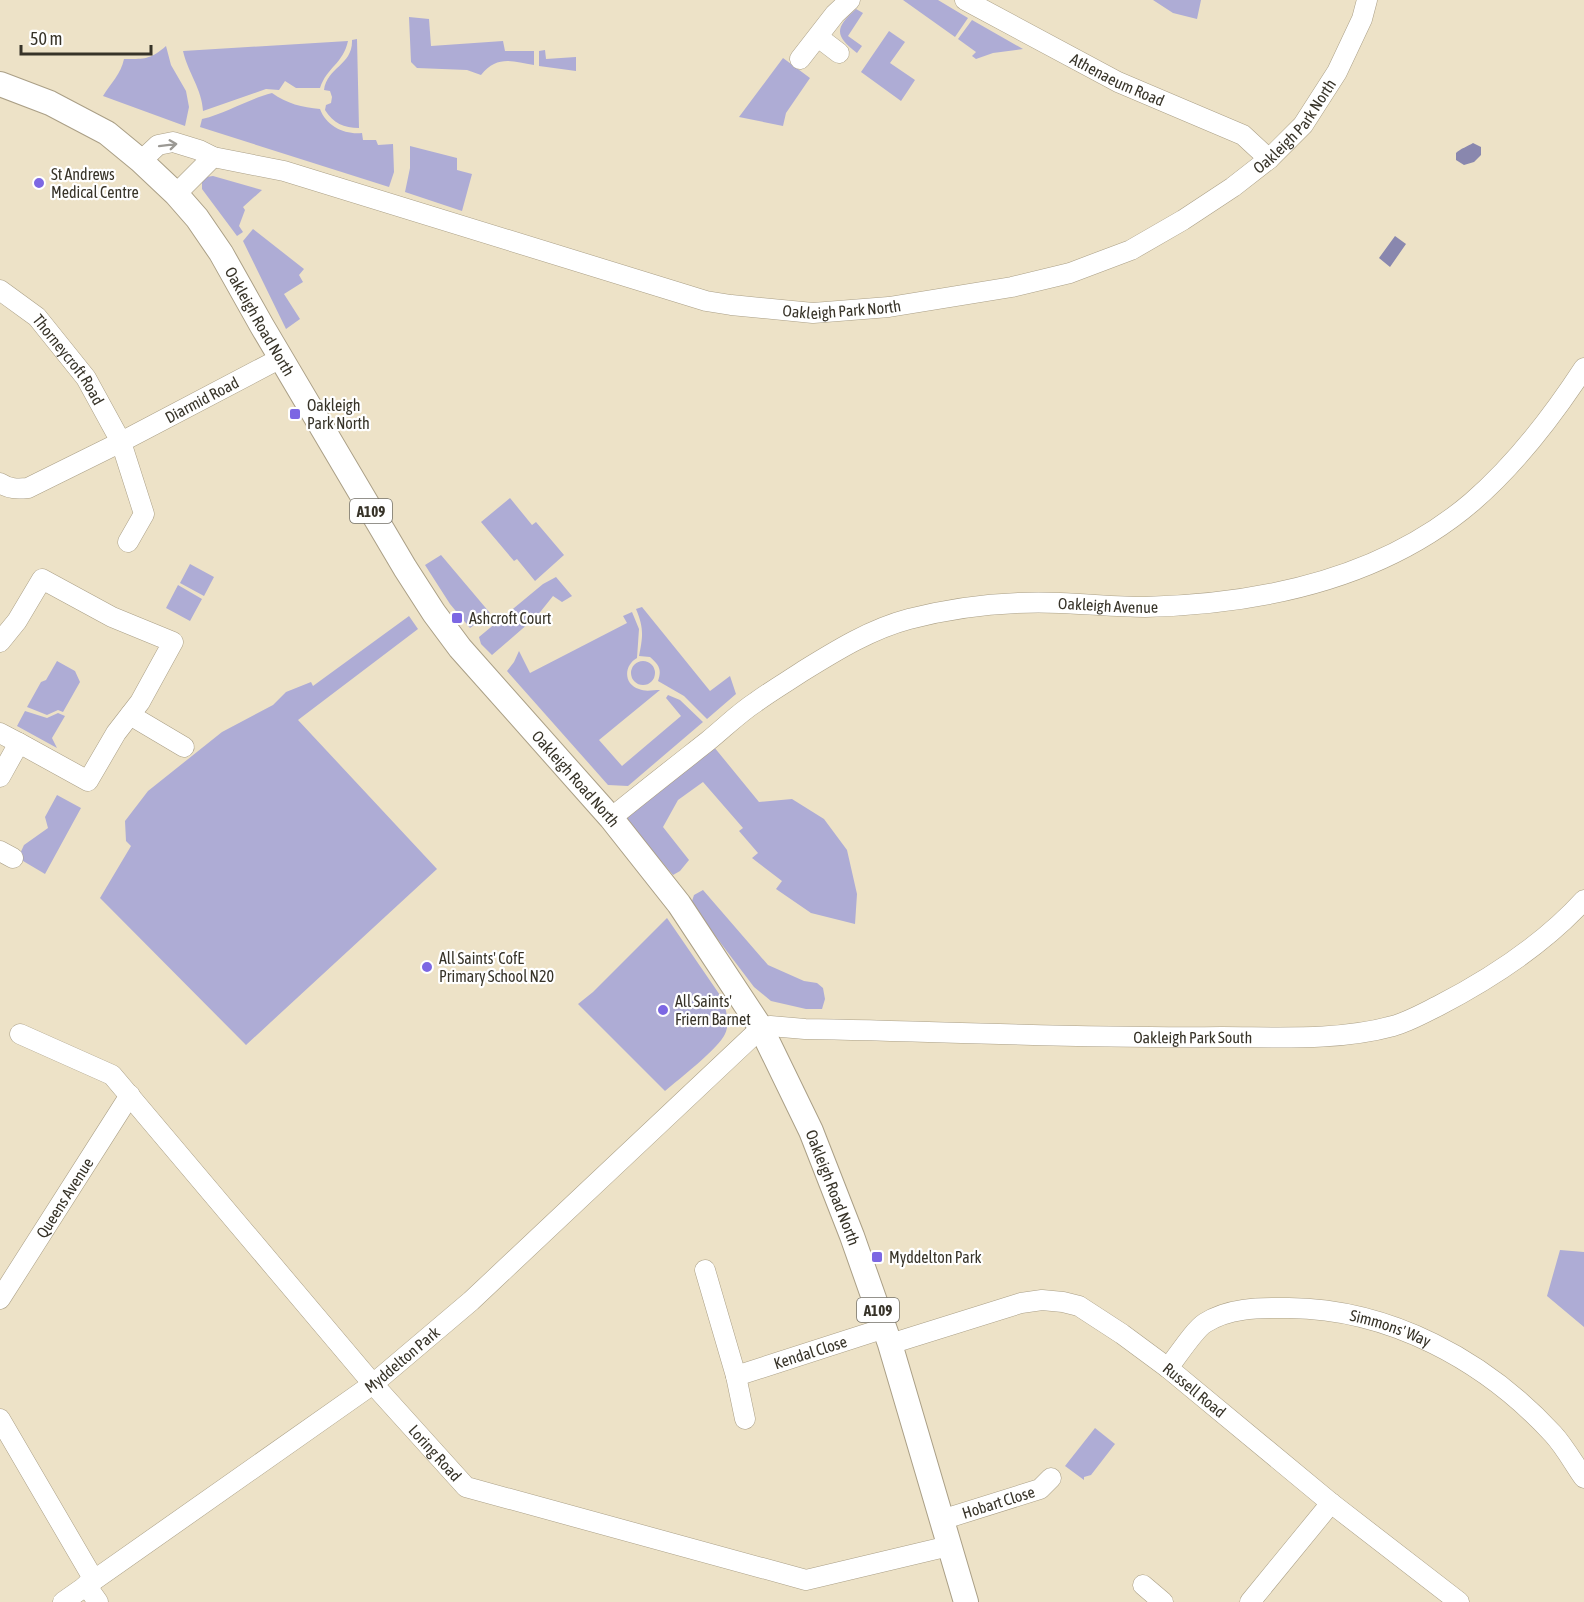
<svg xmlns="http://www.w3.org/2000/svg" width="1584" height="1602" font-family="'Asap Condensed',sans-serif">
<rect width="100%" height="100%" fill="#ede2c7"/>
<path fill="#aeacd5" d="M903,0h35l30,18 -13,19z
M1153,0h48l-4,19 -24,-6z
M856,9l7,4 -15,23 14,10 -5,7c-23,-18 -22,-25 -1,-44z
M409,17l20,2 2,27 72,-5 2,10h29v14c-22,-4 -37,-10 -53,10l-14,-5 -50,-2 -6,-6z
M972,20l51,29 -30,4 -17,6 -4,-3 4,-4 -18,-13z
M889,31l16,11 -15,21 25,17 -14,21 -40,-29z
M357,39l2,89c-15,0 -26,-5 -34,-18l1,-5 5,-2 1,-6 -2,-6 -6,-1c3,-23 29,-25 28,-50z
M348,41c-5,23 -21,26 -28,47h-24l-11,-7 -6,9 -13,-1 -63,22c-1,-22 -15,-38 -20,-60z
M166,46l5,19 15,26 3,16 -4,19 -82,-30c8,-13 18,-22 21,-37 20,0 26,1 42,-13z
M545,50l1,9 30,-2v14l-37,-5v-15z
M783,58l27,20 -24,35 -3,13 -44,-9z
M272,93c15,11 30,14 48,16 6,17 25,26 42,24l1,7h13l2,5 15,-1 1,28 -5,15 -189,-60 2,-8c25,-6 46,-20 70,-26z
M410,146l47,12v12l15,4 -10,37 -57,-19 5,-24z
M213,176l49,14 -19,17 2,3 -6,16 4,6 -6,4 -35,-47v-8l4,-4z
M253,229l51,40 -5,6 4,7 -19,12 16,25 -14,10 -43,-88z
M510,498l22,27 4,-3 28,33 -29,26 -18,-22 -3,2 -33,-39z
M441,555l49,58 -20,15 -20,-24 -25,-39z
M190,564l24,13 -10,19 -24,-13z
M556,577l16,19 -10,6 -9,-6 -16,20 -45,39 -11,-11 -2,-7 64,-53z
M178,585l24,14 -12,22 -24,-13z
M642,607l68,84 20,-15 6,18 -29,25 -23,-23 -26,-15c4,-12 1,-16 -8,-24l-11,-1c4,-20 5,-28 -3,-47z
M632,612l7,17 -2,29c-13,7 -14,26 2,31 6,3 14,1 21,1l-61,50 23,26 59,-50 -15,-18 2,-3 12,5 23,22 -75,64 -20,-1 -101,-114 7,-9 5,-11 11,22 97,-50 -4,-7z
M409,616l9,13 -120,91 139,149 -191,176 -146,-147 31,-52 -5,-5 -1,-20 23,-30 74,-59 51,-27 13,-13 25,-10 2,4z
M57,661l18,10 5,11 -17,30 -5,-2 -11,5 -20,-8 14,-25 5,-2z
M631 673a12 12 0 1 1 24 0a12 12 0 1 1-24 0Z
M25,711l22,7 11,-5 7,3 -13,22 5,10 -40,-22z
M714,747l45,55 33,-3 32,20 23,31 10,44 -2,30 -44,-11 -35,-24 6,-8 -30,-23 6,-5 -19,-22 4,-3 -40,-46 -25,18 -15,27 26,33 -9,11 -7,4 -45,-52v-7z
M57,795l24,13 -36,66 -27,-16 6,-13 24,-17 -3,-11z
M703,890l65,75 36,16 13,2 6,5 2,11 -3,10h-16l-35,-8 -17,-14 -63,-83 3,-9z
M667,918l57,83c2,11 6,23 1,33 -6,14 -47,46 -60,57l-87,-87 15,-12z
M1560,1250l24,2v75l-37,-31z
M1095,1428l20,16 -24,31 -7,2v3l-19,-14z"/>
<path fill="#8987ae" d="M1473,143l8,4v8l-7,7 -10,3 -8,-5v-7c4,-4 12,-7 17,-10z
M1395,236l11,8 -16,23 -11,-9z"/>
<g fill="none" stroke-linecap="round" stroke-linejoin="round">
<g stroke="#aa9f86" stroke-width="21">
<g id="minor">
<path id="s1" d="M965,0l153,82 125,53 26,24"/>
<path d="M818,37l21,16"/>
<path d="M800,59l35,-45 15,-14"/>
<path id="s2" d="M141,161l17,-16 15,-3 26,8 14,7 71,14 422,130 25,4 82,8 76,-6 123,-20 58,-14 61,-23 52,-30 50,-33 36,-28 34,-34 34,-53 25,-53 5,-19"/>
<path d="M176,194l37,-37"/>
<path id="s3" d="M0,290l37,27 49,61 35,64 23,72 -16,28"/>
<path id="s4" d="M0,483c9,6 17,6 28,5l93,-46 160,-84"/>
<path d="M0,642l17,-21 25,-42 70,38 61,25 -33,60 -24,31 -28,48 -69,-38 -19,34"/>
<path d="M130,715l54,32"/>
<path d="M0,733l19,10"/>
<path id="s5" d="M611,818c32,-26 64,-51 97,-77 16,-13 31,-28 48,-39 15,-11 32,-21 47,-31 34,-21 68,-42 106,-52 50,-13 101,-18 151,-16 29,1 57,4 85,4 116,-3 237,-28 327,-105 44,-38 80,-85 112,-134"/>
<path d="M0,851l13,7"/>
<path id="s6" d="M20,1034l92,41 261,309 93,103 340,93 143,-34"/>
<path d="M705,1270l31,106 9,43"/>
<path id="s7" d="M0,1299l130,-204"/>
<path id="s8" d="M890,1344l131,-41 21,-3 21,2 16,4 43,28 46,34 163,135 128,99"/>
<path id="s9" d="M1168,1368c9,-11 26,-38 37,-45 25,-16 55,-15 84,-15 101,1 196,52 264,126 12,13 21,30 31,44"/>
<path id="s10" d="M736,1376l149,-48"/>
<path d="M0,1419l94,161"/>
<path id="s11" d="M941,1520l99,-31 11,-11"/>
<path d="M86,1585l12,17"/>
<path d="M1143,1585l20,17"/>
<path id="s12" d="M63,1602l310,-218 98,-83 290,-273 9,-2 35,3c139,2 278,10 417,8 56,0 116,4 171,-11 15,-4 31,-13 45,-20 52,-27 106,-62 146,-106"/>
<path d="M1250,1602l81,-99"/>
</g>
</g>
<g stroke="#aa9f86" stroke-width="26">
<g id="major">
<path id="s13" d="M0,84l50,19 57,30 34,28 35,33 21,24 24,35 41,73 143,242 29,45 26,35 151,170 68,86 82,124 50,103 41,105 38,108 76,258"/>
</g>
</g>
<use href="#minor" stroke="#fff" stroke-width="20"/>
<use href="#major" stroke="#fff" stroke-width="24"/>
</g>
<defs><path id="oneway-shaft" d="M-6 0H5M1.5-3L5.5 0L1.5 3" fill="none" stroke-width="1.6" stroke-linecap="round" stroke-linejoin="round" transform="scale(1.5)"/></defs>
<use stroke="#9b9994" href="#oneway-shaft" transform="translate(168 145) rotate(-7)"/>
<g fill="#7c67e3" stroke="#fff" stroke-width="2">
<circle cx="39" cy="183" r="6"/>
<rect x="289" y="408" width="12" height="12" rx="3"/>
<rect x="451" y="612" width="12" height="12" rx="3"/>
<circle cx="427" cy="967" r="6"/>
<circle cx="663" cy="1010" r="6"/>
<rect x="871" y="1251" width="12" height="12" rx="3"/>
</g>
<g text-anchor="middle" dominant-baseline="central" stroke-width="4.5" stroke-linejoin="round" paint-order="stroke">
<g fill="#fff" stroke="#737068" stroke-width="1.5">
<rect x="350" y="499" width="42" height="24" rx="4.5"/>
<rect x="857" y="1298" width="42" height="24" rx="4.5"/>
</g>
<g font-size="15" font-weight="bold" fill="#373328">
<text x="371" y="511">A109</text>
<text x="878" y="1310">A109</text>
</g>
<g font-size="16" fill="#373328" stroke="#fff">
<text stroke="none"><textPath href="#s1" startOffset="172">Athenaeum Road</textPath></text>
<text stroke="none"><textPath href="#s2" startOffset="1236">Oakleigh Park North</textPath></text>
<text stroke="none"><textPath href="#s2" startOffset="732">Oakleigh Park North</textPath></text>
<text stroke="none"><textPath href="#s13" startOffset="363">Oakleigh Road North</textPath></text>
<text stroke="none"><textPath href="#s3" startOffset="99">Thorneycroft Road</textPath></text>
<text stroke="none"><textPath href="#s4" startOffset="224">Diarmid Road</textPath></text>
<text stroke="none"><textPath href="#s5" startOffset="561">Oakleigh Avenue</textPath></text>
<text stroke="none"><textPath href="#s13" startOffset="921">Oakleigh Road North</textPath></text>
<text stroke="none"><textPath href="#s12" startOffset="1338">Oakleigh Park South</textPath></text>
<text stroke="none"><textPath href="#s13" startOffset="1407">Oakleigh Road North</textPath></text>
<text stroke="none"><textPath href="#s7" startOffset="120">Queens Avenue</textPath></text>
<text stroke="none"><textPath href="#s9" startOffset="249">Simmons' Way</textPath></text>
<text stroke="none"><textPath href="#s10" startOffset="78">Kendal Close</textPath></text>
<text stroke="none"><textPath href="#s12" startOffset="417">Myddelton Park</textPath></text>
<text stroke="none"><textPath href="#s8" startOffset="339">Russell Road</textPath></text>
<text stroke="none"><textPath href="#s6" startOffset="598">Loring Road</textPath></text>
<text stroke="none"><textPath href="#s11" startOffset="60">Hobart Close</textPath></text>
</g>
<g font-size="16" fill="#373328" stroke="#fff" text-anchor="start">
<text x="51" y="174">St Andrews<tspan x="51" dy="18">Medical Centre</tspan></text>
<text x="307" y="405">Oakleigh<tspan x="307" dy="18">Park North</tspan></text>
<text x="469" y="618">Ashcroft Court</text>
<text x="439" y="958">All Saints' CofE<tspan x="439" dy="18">Primary School N20</tspan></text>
<text x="675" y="1001">All Saints'<tspan x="675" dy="18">Friern Barnet</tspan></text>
<text x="889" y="1257">Myddelton Park</text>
</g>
</g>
<path d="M21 45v9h130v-9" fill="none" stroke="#373328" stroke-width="3"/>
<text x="30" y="45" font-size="18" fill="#373328" stroke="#ffffff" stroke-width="4.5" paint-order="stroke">50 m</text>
</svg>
